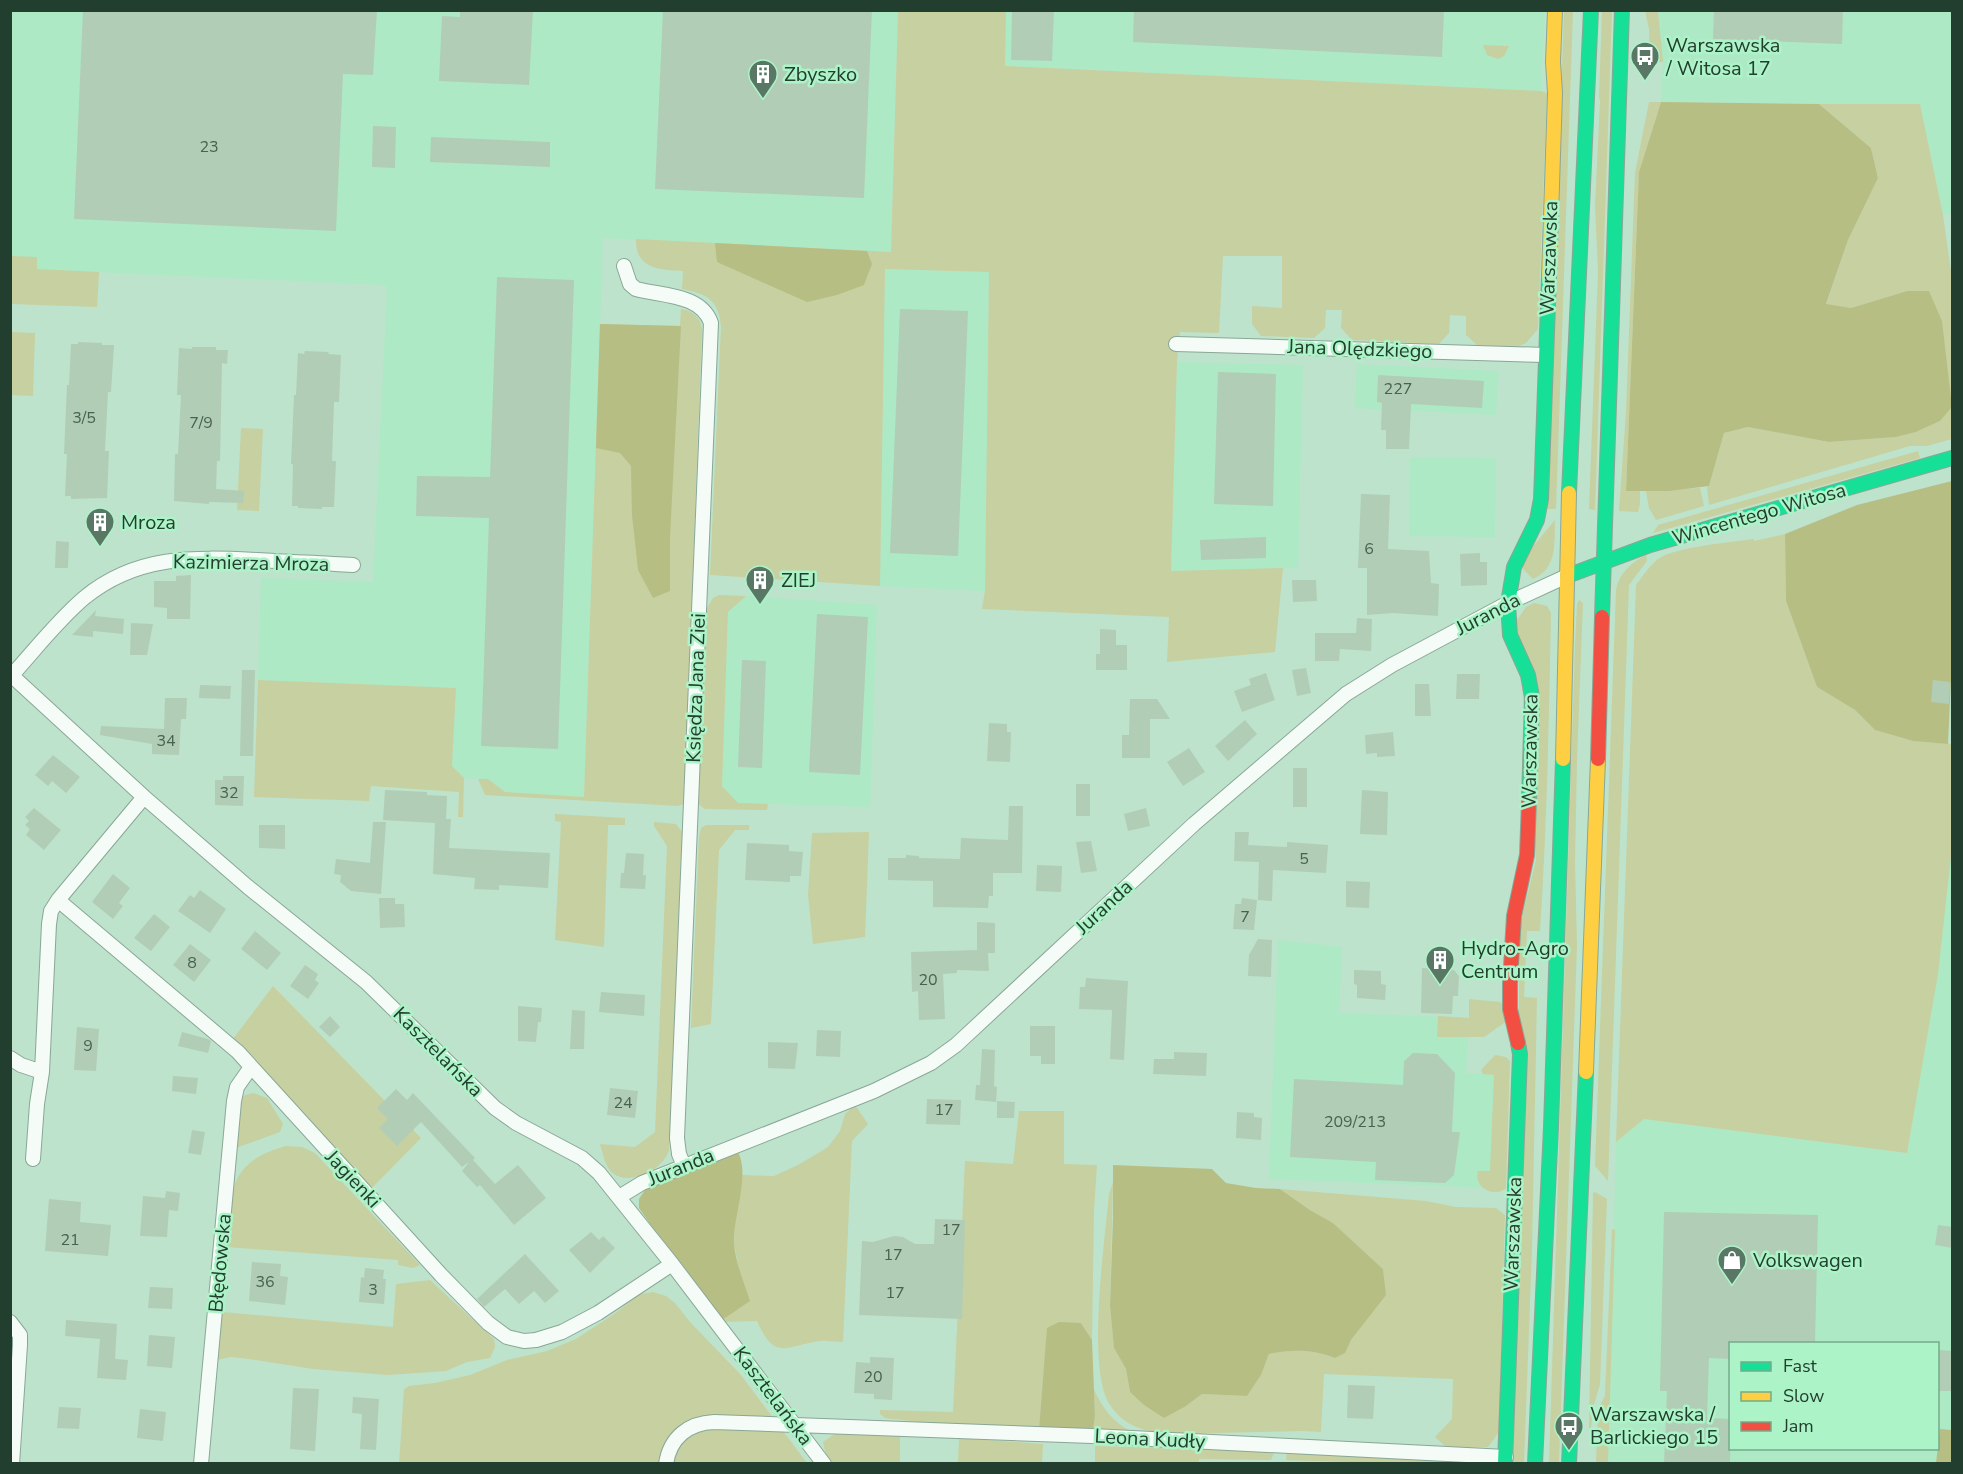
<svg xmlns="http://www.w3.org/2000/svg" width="1963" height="1474" font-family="'Nunito Sans',sans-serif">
<rect width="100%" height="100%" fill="#bde3cc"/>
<path fill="#ade9c5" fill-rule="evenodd" d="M11,11h887l-7,241 -288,-14 -19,559 -79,-5 -17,-13 -24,-1 -12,-11 4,-79 -198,-8 3,-102 112,4 14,-293 -2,-4 -374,-17z
M1006,11h539l-4,80 -536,-25z
M1658,11h294v202l-9,2 -23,-111 -259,-2 2,-40z
M885,269l104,3 -4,319 -105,-5z
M1177,362l126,3 -5,203 -127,3z
M1357,364l141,7 -2,44 -141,-7z
M1410,457l86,1 -1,79 -86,-1z
M746,596l131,9 -7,202 -132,-4 -16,-17 6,-174z
M1948,744h4v686l-12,-1 -4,34 -328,1 8,-322 28,-23 263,34zM1730,1344h208v104h-208z
M1278,940l64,7 -3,66 130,5 -3,55 32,1 -5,114 -224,-9z"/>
<path fill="#c7d0a0" d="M1612,10l-17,500 -6,-1 9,-237 -3,-66 5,-105 -1,-4 3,-86z
M898,11h108l-1,55 536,25 6,2 -9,236 -12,14 -9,4 -40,-2 -11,-10v-19l-16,-1 -1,18 -10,11 -87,-4 -11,-12 1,-18h-16l-1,18 -11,10 -53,-2 -9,-12v-18l30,2v-52h-59l-4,77 -39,-1 -3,30 -6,209 112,-3 -8,84 -108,10 2,-45 -187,-8 3,-18 4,-319 -104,-3 -5,317 -170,-11 11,-248c-2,-27 -14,-33 -39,-38l1,-18c-23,-1 -48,-2 -47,-32l255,13z
M1564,11h9l-17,498h-10z
M1645,11h13l5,51h-13l-1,-33z
M1483,45l26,1 -5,10 -6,3 -11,-4z
M1649,102h12l-22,70 -13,319h14v13l-2,8 -19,-1 7,-99 9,-239z
M1819,104h101l23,111 9,63v161l-25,7h-17l-201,59 -2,-18 2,-1 15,-53 24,-6 81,15 67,-5 20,-5 24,-11 12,-14 -45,-116 -56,17 -25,-3 22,-65 30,-62 -7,-30z
M11,256l26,1v12l62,3 -2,35 -86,-3z
M681,309c12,2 19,8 21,20l-18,475 -6,2 -193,-11 -7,-16h10l17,13 79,5 16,-473 80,2z
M11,332l24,1 -2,63 -22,-1z
M241,428l22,1 -4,82 -22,-1z
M1918,451l2,7 -267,75 5,-8z
M1700,488l4,18 -48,14 -7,-12 -3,-17z
M1555,520c-1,23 3,48 -22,59l-10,-10 1,-12z
M1785,534l1,67 31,86 38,23 20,20 38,11 39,3v103l-14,127 -31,179 -263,-34 -28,23 20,-557c7,-9 15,-22 25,-28 18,-10 70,-15 93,-18v2z
M1646,555l1,6 -18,24 -21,596 -13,-15 21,-576c3,-17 15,-27 30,-35z
M719,595l27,1 -18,16 -6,174 16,17 30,1 -1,6 -62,-1 -7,-5 9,-196 6,-10z
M1579,600l4,3 -6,157 -2,102 2,83 -18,518 -10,1 26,-820 2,-40z
M1534,603l13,3 4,7c-2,106 -4,212 -11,318h-13l-3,66 13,1 -5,251 -8,214 -12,1 8,-539 16,-65 -19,-240 9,-13z
M258,680l198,8 -4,78 12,12 -1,39h-5l1,-25 -88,-6 -2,15 -115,-4z
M555,814l70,4v7h-17l-4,122 -49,-7 6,-118 -6,-1z
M654,822l22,2 6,8 -13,318c-4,18 -38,36 -55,24 -9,-6 -11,-20 -14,-30l35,3 20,-15 12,-286 -13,-20z
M706,825h43v5h-14l-16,20 -8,174 -20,4 8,-191 2,-9z
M869,832l-4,105 -52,7 -5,-49 4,-62z
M273,986l148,152 -50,51 -74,-79 -50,-59 -14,-12z
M1469,999l31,3 3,3 4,16 -23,16h-47l1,-21 31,2z
M1495,1055l11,2 4,4 -4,127c-12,11 -33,-1 -28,-17h12l4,-96 -11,-1 -2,-4z
M253,1093l14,5 16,26 -3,8 -47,17 4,-47 8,-7z
M855,1105l13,19 -16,17 -9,201c-8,0 -17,-2 -24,-1 -33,5 -44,21 -62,-20l-38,1 13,-10 7,-43 -5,-26 1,-26 7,-42 32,1 24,-11 30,-18 12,-16 5,-17z
M1019,1111h45v53l33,1 -3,45 -2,130 -11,-17 -36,36 -6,70 -111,-6 -43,-5 -5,-4v-4l73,2 12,-251 48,3z
M286,1146l16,1 13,6 105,112 -7,3 -15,-3v-5l-172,-13c4,-53 1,-85 60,-101z
M1113,1182l-3,124 4,42 12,21 4,23 56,14 16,-12 45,2 14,-21 8,-21c24,-5 43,-5 66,4l9,-5 7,-13 34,-45 -2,-26 -50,-46 -23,-13 -30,-21 146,12 30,6 40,1 9,7 -6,217 -11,15h-42l-11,-10 17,-18 1,-40 -129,-5 -3,58 -18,-1 -138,3c-22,-3 -42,-9 -55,-29 -24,-35 -5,-165 -1,-211z
M1595,1192l12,7 -7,185 -7,24 -2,21h-2l4,-236z
M1612,1229l3,1 -7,233h-12l2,-53 7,-15z
M430,1280l64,59 1,8 -5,11 -23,4 -21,9 -58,4 -75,-6 -64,-10 -18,-2 -14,3 5,-48 171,15 3,-43z
M653,1292l13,4 9,7 15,19 51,53 66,88 -408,1 5,-75 5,-3 26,-3 35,-8 37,-15 40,-9 29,-12 38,-25 26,-20z
M1094,1390c9,18 18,32 37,41l-38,-1 2,-14z
M836,1433l64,1v29h-67l-7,-8 -3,-13z
M959,1438l84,6 -1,19h-84z
M1095,1446l180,5 -4,9 -72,-1v5h-104z
M1287,1451l195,11 5,1 -141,1v-2l-60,-2z"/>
<path fill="#b7be84" d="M1661,102l158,2 52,44 7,30 -30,62 -22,64 25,4 56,-17h22l13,30 10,86 -12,14 -24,11 -20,5 -67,5 -81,-15 -24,6 -15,53 -40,5h-43l13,-319z
M715,243l152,8 5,13 -8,21 -27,10 -30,7 -90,-40z
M600,324l81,2 -11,211v54l-17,7 -15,-28 -6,-55 -1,-49 -11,-13 -24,-5z
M1952,481v175l-4,88 -35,-3 -38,-11 -20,-20 -38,-23 -31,-86 -1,-67 72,-29z
M736,1149c16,22 -3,66 -2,93 1,20 10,40 16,59l-31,21 -80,-114v-9l6,-9z
M1113,1165l99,4 14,14 30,5 24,1 30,21 23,13 50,46 3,26 -35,45 -6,13 -10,5c-23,-9 -42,-9 -66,-4l-8,21 -14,21 -45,-2 -16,12 -22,12 -20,-13 -14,-13 -4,-23 -12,-21 -4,-42 3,-89z
M1059,1322l22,1 11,17 3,76 -2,14 -54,-1 8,-101z
M1940,1429l12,1v33h-16z"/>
<path fill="#b2cdb5" d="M83,10h294l-4,65 -30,-1 -7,157 -262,-12z
M460,10h73l-4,75 -90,-4 3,-65 18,1z
M663,10h209l-8,188 -209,-9z
M1012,10h42l-2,51 -41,-1z
M1134,10h310l-2,47 -309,-15z
M1714,10h129l-1,34 -129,-5z
M373,126l23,1 -1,41 -23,-1z
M431,137l119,5v25l-120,-5z
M497,277l77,3 -16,469 -77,-3 8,-228 -73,-2 1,-40 73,1z
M900,309l68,2 -10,245 -68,-3z
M78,342l24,1v2h12l-3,47h-3l-3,59h4l-2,47 -36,1v-3h-6l2,-42h-3l3,-69h2l2,-41h7z
M192,347h24v3h12l-1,14 -5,-1 -2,98h-3l-1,28 28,2 -1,12 -34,-1v2l-35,-3 1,-47h3l3,-59h-4l2,-47 13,1z
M305,351l24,1 -1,2 13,1 -2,47h-5l-2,59h4l-2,46h-12v2l-24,-1v-2h-6l1,-42h-2l3,-69h2l2,-42 6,1z
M1218,372l58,2 -3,132 -59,-2z
M1378,375l106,6 -2,27 -71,-4 -2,45h-23v-19h-5l1,-27 -5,-1z
M1361,494l29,1 -2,54 41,2 2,32 8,1 -1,32 -45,-3 -26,2v-47h-9z
M1266,537v21l-65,2 -1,-20z
M56,541l13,1 -1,26h-13z
M1480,553v9h7v23l-26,1 -1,-32z
M191,575l-1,44h-23v-11l-13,-1v-26h22v-5z
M1292,580h24l1,21 -24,1z
M96,610l-1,6 29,3 -1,15 -30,-3v6l-21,-2z
M817,614l51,3 -8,158 -51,-3z
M1357,618l15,1 -1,32 -31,-2 -1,12h-24v-28h41z
M131,623l22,1 -6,31h-17z
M1100,629l16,1v15h11v25h-31v-16h4z
M742,660l24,1 -4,107 -24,-1z
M1306,668l5,25 -14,3 -5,-26z
M242,670h13l-2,86h-13z
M1266,673l9,27 -33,12 -8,-21 17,-6 -2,-6z
M1457,674h23l-1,25h-23z
M1933,680l17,2 -1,22 -18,-2z
M1415,684h14l2,32h-16z
M200,685l31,1 -1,13 -31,-1z
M165,698h22l-1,21h-5l-2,36 -27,-1v-10l-52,-9 1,-9 63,3z
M1130,699h27l13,20h-20v39h-28v-23h7z
M1245,720l12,14 -29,27 -13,-15z
M989,723l18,1v8h4l-1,30 -23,-1z
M1393,732l2,24 -18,1v-4l-11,1 -1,-19z
M1189,748l16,24 -22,14 -16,-24z
M53,755l27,22 -14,16 -14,-12 -4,5 -13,-11z
M1293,768h14v39h-14z
M223,776h21l-1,30 -28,-1v-25h8z
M1076,784h14v32h-14z
M385,790l42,2v3l20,1 -1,23h5l-2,29 101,5 -2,35 -49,-3v5l-25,-1 1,-11 -42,-4 2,-51 -52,-3z
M1362,790l26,2 -1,43 -27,-1z
M1009,806h14l-1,67h-29v23h-4l-1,12 -55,-1v-26l-45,-1v-22h18v-3l13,1v2l41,1 1,-21 47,2z
M34,808l27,22 -17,20 -18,-15 4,-6 -5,-4 4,-4 -4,-4z
M1146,808l4,18 -22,5 -4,-17z
M373,822h13l-5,72 -30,-3 -11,-9 1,-7 -7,-1 2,-15 34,4z
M259,825h26v24l-26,-1z
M1235,832h14l-1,13 39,2v-5l41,3 -2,28 -53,-3 -1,31 -14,-1 1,-38 -25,-1z
M1091,841l6,30 -16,2 -5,-31z
M747,843l42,2v6l14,1 -2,24h-11v6l-45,-2z
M626,853l18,1 -1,21h3l-1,14 -25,-1 1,-15h3z
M1037,865l25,1 -1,26 -25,-1z
M113,874l17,14 -11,15 4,3 -10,13 -21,-17z
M1346,881l24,1 -1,26 -23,-1z
M200,890l26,19 -16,24 -32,-22 12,-16 4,3z
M379,898h16v6h9l1,23 -25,1z
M1242,898l15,2 -3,30 -21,-1 2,-25h6z
M154,914l16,13 -19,24 -17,-13z
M977,922l18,1v30h-7l1,18 -32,-1v3l-14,1 2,45 -26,1 -1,-29 -6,1 -1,-40 66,-2z
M255,931l26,22 -14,17 -26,-21z
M1258,939l14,1 -1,37 -23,-1 1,-21z
M190,944l21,16 -17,22 -21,-17z
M305,965l13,9 -3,6 4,3 -11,16 -18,-13z
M1422,968l32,2 5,6 -1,20h-5l-1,18 -31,-1z
M1354,970l27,1v13l5,1 -1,15 -28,-2v-13l-3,-1z
M1086,978l42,3 -4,79 -14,-1 2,-49 -33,-1 1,-22h5z
M601,992l44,3 -1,21 -45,-4z
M518,1006l24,2 -1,14h-3l-2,20 -18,-1z
M572,1010l13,1 -1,38h-14z
M330,1016l10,11 -10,10 -11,-10z
M1030,1026h25v38h-14v-8h-11z
M77,1027l22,2 -3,42 -22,-1z
M817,1030l24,1 -1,26 -24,-1z
M182,1032l26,7 3,2 -3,12 -30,-7z
M768,1042l30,1 -3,26 -27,-1z
M982,1049l13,1 -1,36 3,1 -1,15 -21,-2 1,-15h4z
M1174,1052l33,1 -1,23 -53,-2 1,-15h20z
M1413,1053l24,1 18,19 -3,59h8l-6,43 -9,8 -70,-3 1,-18 -86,-5 4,-78 109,6 1,-24z
M173,1076l25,2 -2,16 -24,-3z
M610,1088l28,3 -3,27 -28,-3z
M396,1089l11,11 6,-7 62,65 -2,2 22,24 23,-19 28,33 -32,27 -34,-40 -3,2 -15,-16 7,-9 -7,5 -41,-45 -24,24 -18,-18 9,-9 -11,-11z
M927,1099l34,1 -1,25 -34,-1z
M997,1101l18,1 -1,16h-17z
M1237,1112l17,1v4l8,1 -1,22 -25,-2z
M192,1130l13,2 -4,23 -13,-2z
M166,1191l14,2 -2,18 -9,-1 -2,27 -27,-1 3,-40 22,2z
M49,1199l32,3 -1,20 31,3 -3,31 -63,-5z
M1664,1212l154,3 -3,129h-84v15l-22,-1 -2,60 24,1 -1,45h-66l3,-73h-7z
M935,1219l30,1 -3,99 -103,-4 3,-74 11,1 21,-6 9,1 12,7h19z
M1938,1225l15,2v21l-18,-3z
M591,1232l8,8 4,-4 12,12 -25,25 -21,-23z
M525,1254l34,37 -14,12 -11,-12 -15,13 -14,-15 -21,18 -7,-8z
M252,1262l29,2 -1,12 8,1 -3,28 -36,-4z
M365,1268l19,2 -1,9h3l-2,25 -25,-2 2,-25 3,1z
M150,1287l23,1 -1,21 -24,-1z
M66,1320l51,4 -2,35 13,1 -2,20 -29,-2 3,-39 -35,-3z
M149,1335l26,2 -3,31 -25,-2z
M1938,1350l15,1v40h-15z
M870,1357l24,1 -2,42 -18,-1v-5l-20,-1 2,-31 14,1z
M1348,1385l27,1 -2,33 -26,-1z
M293,1388l26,1 -4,62 -25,-2z
M353,1397l26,2 -3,51 -16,-1 2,-35 -10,-1z
M59,1407l22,1 -2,21 -22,-1z
M140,1409l26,3 -3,29 -26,-3z"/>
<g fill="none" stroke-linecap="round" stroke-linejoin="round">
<g stroke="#89a796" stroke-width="16">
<path id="street" d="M624,266l6,18 6,5c26,7 65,5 75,34l-34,815 2,16 5,12
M1176,344l369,11
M10,674l134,123 104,90 118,95 129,126 21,15 66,35 17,15 73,91 152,200
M12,675c23,-25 45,-54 72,-77 52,-43 109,-41 173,-38 32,2 64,3 96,5
M58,900l180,152 203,223 47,48 19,14 17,4 12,-1 26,-8 36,-19 74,-49
M10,1058l11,7 21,7
M33,1159l4,-55 5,-32 7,-148 2,-13 7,-11 86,-103
M619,1197l23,-14 232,-92 57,-28 25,-18 238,-221 152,-130 46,-29 116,-62 59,-27
M10,1322l10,13v10l-8,119
M201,1464l33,-363 3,-14 14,-20
M666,1464c4,-27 23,-41 48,-42l378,14 414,21"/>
</g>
<g stroke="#89a796" stroke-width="16">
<path id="fast" d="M1569,493l22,-483
M1567,576l83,-31 302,-87
M1602,617l20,-607
M1529,801l3,-104 -4,-22 -18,-40 -2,-32 6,-36 23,-47 4,-21 8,-222
M1505,1464l15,-410 -2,-11
M1535,1464l16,-337 12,-368
M1569,1464l17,-392"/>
</g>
<g stroke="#89a796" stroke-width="16">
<path id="slow" d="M1549,277l6,-184 -2,-31 2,-52
M1563,759l6,-266
M1586,1072l12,-313"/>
</g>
<g stroke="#89a796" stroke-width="16">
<path id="jam" d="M1598,759l4,-142
M1518,1043l-8,-34v-26l4,-67 13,-61 2,-54"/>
</g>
<use href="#street" stroke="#f5fbf7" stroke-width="14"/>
<use href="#fast" stroke="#16e098" stroke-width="14"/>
<use href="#slow" stroke="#ffcf43" stroke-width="14"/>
<use href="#jam" stroke="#f24e42" stroke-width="14"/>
</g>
<defs>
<g id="bus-pin" transform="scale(1.5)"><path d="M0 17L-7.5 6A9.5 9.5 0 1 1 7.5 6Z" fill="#587865" stroke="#adf3c8"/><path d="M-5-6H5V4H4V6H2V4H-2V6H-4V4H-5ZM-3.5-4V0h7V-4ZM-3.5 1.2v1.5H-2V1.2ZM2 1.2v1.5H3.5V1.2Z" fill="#fff"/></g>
<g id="building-pin" transform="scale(1.5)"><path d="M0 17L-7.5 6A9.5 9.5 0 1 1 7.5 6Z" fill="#587865" stroke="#adf3c8"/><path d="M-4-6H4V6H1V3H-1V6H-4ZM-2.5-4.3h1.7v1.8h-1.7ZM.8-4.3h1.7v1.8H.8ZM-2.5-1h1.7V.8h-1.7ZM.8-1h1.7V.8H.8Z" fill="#fff"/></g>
<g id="shop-pin" transform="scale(1.5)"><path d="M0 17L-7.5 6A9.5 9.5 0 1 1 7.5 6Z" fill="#587865" stroke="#adf3c8"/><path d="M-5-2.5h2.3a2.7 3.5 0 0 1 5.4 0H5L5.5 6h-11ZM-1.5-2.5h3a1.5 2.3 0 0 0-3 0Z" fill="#fff"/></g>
</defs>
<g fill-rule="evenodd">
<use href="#bus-pin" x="1645" y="56"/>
<use href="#building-pin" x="763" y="74"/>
<use href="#building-pin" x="100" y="522"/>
<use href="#building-pin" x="760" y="580"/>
<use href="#building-pin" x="1440" y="960"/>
<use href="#shop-pin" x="1732" y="1260"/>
<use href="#bus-pin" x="1569" y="1426"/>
</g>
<g text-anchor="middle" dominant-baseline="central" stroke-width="5" stroke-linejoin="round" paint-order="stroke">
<g font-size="16" fill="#476250">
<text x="209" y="147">23</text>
<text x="1398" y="389">227</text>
<text x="84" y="418">3/5</text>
<text x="201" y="423">7/9</text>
<text x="1369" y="549">6</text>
<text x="166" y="741">34</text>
<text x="229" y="793">32</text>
<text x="1304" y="859">5</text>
<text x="1245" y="917">7</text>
<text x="192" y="963">8</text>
<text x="928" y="980">20</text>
<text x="88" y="1046">9</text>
<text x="623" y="1103">24</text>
<text x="944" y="1110">17</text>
<text x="1355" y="1122">209/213</text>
<text x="951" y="1230">17</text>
<text x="70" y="1240">21</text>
<text x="893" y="1255">17</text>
<text x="265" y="1282">36</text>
<text x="373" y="1290">3</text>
<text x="895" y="1293">17</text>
<text x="873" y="1377">20</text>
</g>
<g font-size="20" fill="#223e2e" stroke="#adf3c8" text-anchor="start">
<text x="1666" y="45">Warszawska<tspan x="1666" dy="23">/ Witosa 17</tspan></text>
<text x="784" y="74">Zbyszko</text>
<text x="121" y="522">Mroza</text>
<text x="781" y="580">ZIEJ</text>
<text x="1461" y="948">Hydro-Agro<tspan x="1461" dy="23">Centrum</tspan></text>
<text x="1753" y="1260">Volkswagen</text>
<text x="1590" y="1414">Warszawska /<tspan x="1590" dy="23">Barlickiego 15</tspan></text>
</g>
<g font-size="20" fill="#223e2e" stroke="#adf3c8">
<text transform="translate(1549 258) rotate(-88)">Warszawska</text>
<text transform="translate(1360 349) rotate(2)">Jana Olędzkiego</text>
<text transform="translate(1759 514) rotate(-16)">Wincentego Witosa</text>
<text transform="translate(251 563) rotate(1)">Kazimierza Mroza</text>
<text transform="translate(1488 614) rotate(-27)">Juranda</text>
<text transform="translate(696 688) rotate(-88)">Księdza Jana Ziei</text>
<text transform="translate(1530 751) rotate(-89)">Warszawska</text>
<text transform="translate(1104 907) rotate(-43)">Juranda</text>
<text transform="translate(438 1052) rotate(45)">Kasztelańska</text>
<text transform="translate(681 1167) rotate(-22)">Juranda</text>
<text transform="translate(353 1179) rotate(47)">Jagienki</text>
<text transform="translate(1513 1234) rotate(-88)">Warszawska</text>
<text transform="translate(220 1263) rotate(-85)">Błędowska</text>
<text transform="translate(773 1396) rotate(53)">Kasztelańska</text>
<text transform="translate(1150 1439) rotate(3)">Leona Kudły</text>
</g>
</g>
<rect width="1963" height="1474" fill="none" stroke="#223e2e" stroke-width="24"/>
<rect x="1729" y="1342" width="210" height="108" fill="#adf3c8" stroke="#75ab8a" stroke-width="1.5"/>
<rect x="1741" y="1362" width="30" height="9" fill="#16e098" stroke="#75ab8a" stroke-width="1.5"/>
<text x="1783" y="1372" font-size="18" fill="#223e2e">Fast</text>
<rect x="1741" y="1392" width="30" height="9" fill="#ffcf43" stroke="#75ab8a" stroke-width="1.5"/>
<text x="1783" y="1402" font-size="18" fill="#223e2e">Slow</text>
<rect x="1741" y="1422" width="30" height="9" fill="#f24e42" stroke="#75ab8a" stroke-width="1.5"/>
<text x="1783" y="1432" font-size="18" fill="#223e2e">Jam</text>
</svg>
